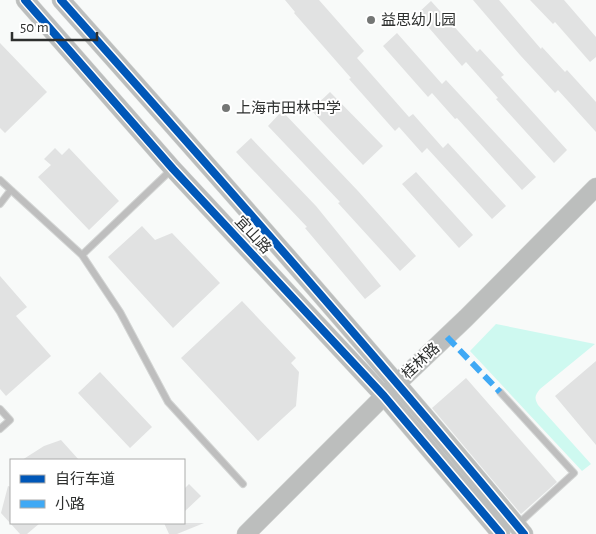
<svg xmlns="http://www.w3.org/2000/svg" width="596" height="534" font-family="'Alegreya Sans','Noto Sans SC',sans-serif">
<rect width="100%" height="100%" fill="#f8faf9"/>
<path fill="#cef9f0" d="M496,324l99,20 -55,45c-5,6 -6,9 -2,16l53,59 -9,7 -112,-120z"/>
<path fill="#e1e2e2" d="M285,0h34l45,51 -7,7 52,59 4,-3 30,34 5,-5 58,63 -14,13 -65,-71 -5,5 -23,-26 -4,4 -46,-52 2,-1 -57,-65 1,-1z
M473,0h26l42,49 1,-2 23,25 2,-2 29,32v30l-38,-42 -3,3 -35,-38z
M530,0h34l32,37v20l-6,5 -35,-40 -2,2z
M431,1l46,51 3,-3 24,26 -3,2 66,73 -13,13 -58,-64 2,-1 -32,-36 -4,4 -45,-52z
M397,33l45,51 4,-4 90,97 -14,13 -65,-72 -2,1 -23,-26 -4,4 -45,-51z
M0,43l47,49 -42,41 -5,-5z
M330,92l53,54 -20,19 -52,-55z
M282,111l76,80 58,65 -16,15 -62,-68 2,-1 -72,-76z
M251,138l65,68 65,80 -16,13 -60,-71 2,-1 -71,-75z
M55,148l7,7 7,-7 50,53 -30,29 -51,-53 13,-12 -7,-6z
M416,172l57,63 -14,13 -57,-64z
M142,226l13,14 17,-7 48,50 -47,45 -65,-71z
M0,276l27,31 -11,9 35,40 -45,40 -6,-7z
M242,301l54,57 -5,5 8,9 -3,34 -38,35 -77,-83z
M596,361v84l-41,-49z
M100,372l52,55 -22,21 -52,-55z
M466,378l91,104 -36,32 -89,-106z
M61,440l18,20h-57l22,-14z
M189,484l12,12 -17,16v-23z
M8,486l3,1v36h29l-13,11h-7l-19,-21z
M164,523h40l-27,11h-8z"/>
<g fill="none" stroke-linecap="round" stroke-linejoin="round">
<g stroke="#d3d5d4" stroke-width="8">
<path id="lane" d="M0,180l82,75 38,57 48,90 75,82
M0,204l10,-13
M82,255l90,-86
M500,392l74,81 -57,52
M0,409l10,11 -10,9"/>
</g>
<g stroke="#d3d5d4" stroke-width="19">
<path id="secondary" d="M25,0l148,169 211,227 117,138
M61,0c157,176 313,353 463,534
M246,534l138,-138 82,-78 130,-131"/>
</g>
<use href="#lane" stroke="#bebebe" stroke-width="6"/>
<use href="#secondary" stroke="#bcbebd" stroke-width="18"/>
<path stroke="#3fa9f5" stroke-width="6" stroke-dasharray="12 6" stroke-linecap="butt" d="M447,337l53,55"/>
<g stroke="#fff" stroke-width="11">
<path id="cycleway" d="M25,0l148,169 211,227 117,138
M61,0c157,176 313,353 463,534"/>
</g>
<use href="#cycleway" stroke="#0057b8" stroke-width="8"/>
</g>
<g fill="#747675" stroke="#fff" stroke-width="2">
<circle cx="371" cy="20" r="5"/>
<circle cx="226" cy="108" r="5"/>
</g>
<g text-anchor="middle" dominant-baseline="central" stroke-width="4" stroke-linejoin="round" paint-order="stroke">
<g font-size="15" fill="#2d2f2e" stroke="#fff" text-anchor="start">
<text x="381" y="20">益思幼儿园</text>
<text x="236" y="108">上海市田林中学</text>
</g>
<g font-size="15" fill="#2d2f2e" stroke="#fff">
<text transform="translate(253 235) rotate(47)">宜山路</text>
<text transform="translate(421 361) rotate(-43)">桂林路</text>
</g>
</g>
<rect x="10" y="459" width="175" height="65" fill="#ffffff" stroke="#abacab"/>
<rect x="20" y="475" width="25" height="8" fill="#0057b8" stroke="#abacab"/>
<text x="55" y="484" font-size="15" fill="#2d2f2e">自行车道</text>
<rect x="20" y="500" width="25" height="8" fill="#3fa9f5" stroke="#abacab"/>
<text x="55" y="509" font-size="15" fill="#2d2f2e">小路</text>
<path d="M12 32v8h85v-8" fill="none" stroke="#2d2f2e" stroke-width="2.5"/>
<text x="20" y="32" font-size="15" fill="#2d2f2e" stroke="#ffffff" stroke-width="4" paint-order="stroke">50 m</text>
</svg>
